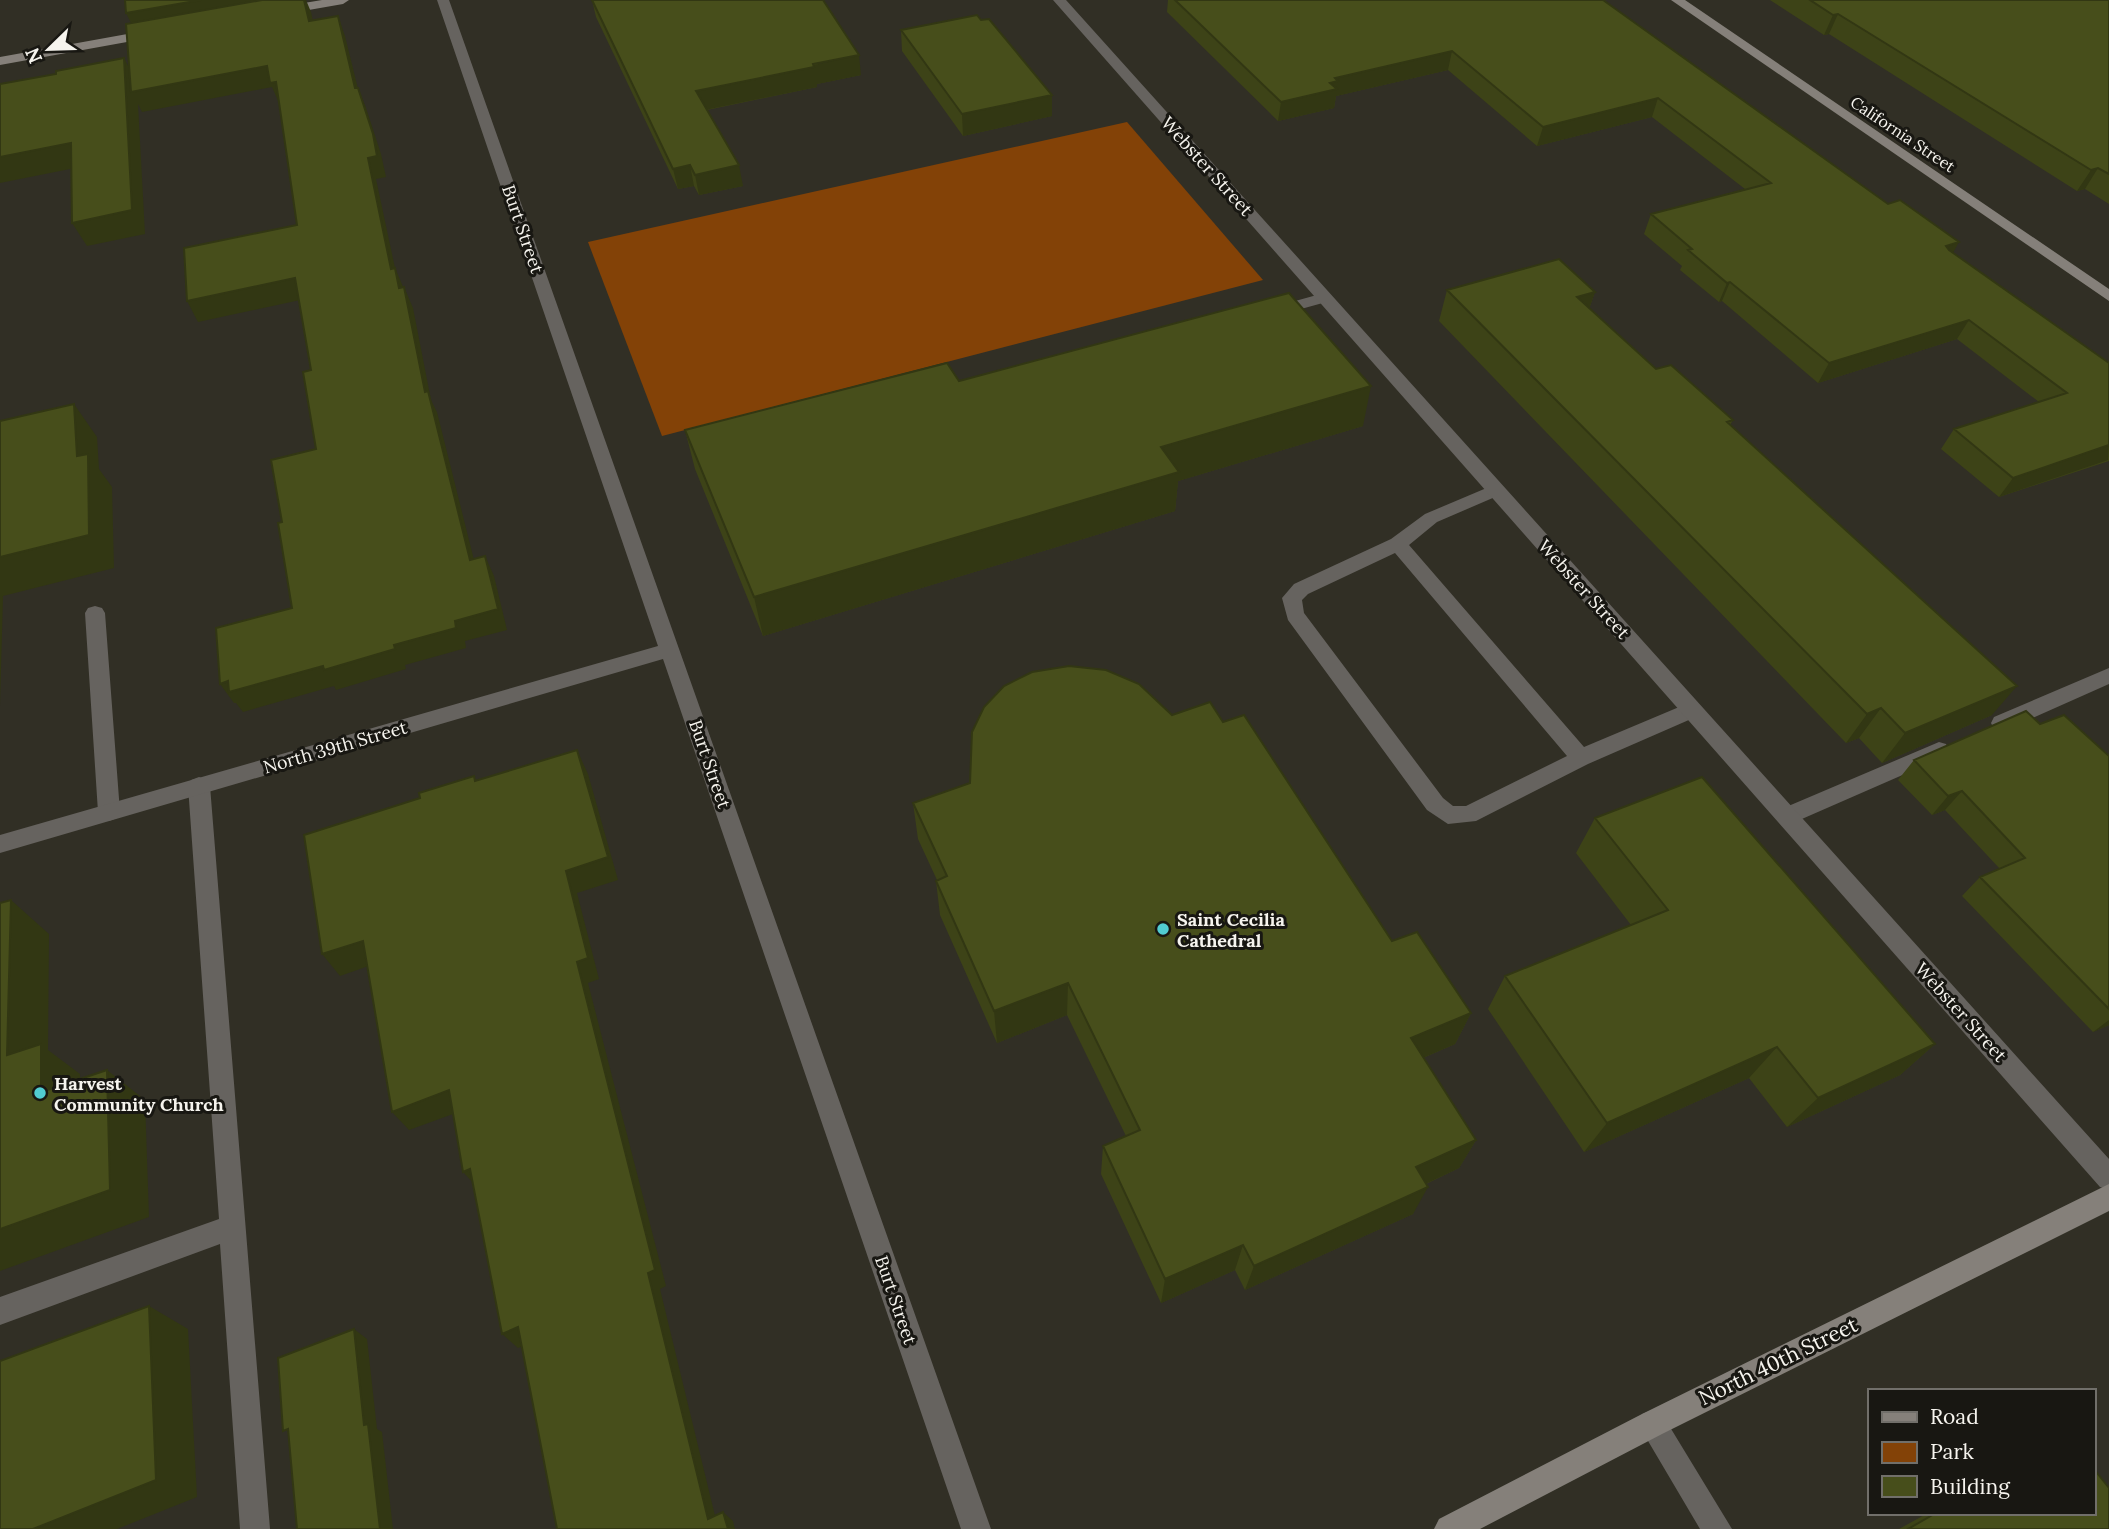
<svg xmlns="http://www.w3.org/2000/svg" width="2109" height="1529" font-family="Lora,serif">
<rect width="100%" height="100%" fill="#312f25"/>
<path fill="#834207" d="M1127,122l136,158 -601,156 -74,-194z"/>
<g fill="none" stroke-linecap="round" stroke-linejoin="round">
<path fill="#66635f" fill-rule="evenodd" d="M1324,293l6,2 2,3 -2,3 -58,16 -8,-5 2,-3z
M1496,484l6,2 3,4 -3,4 -65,28 -28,23 175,202 107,-45 7,2 3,6 -3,6 -110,48 -112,57 -28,3 -21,-14 -139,-190 -6,-22 12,-14 97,-45 34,-25zM1395,553l172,203 -101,50h-13l-10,-8 -139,-185 -2,-13 6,-6z
M95,606l7,2 3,5 15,199 -3,6 -8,3 -8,-3 -3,-6 -13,-199 3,-5z
M2109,668v16l-101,45 -7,2 -7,-2 -3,-6 3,-6z
M1939,742l7,2 3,6 -3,6 -151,66 -8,3 -8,-3 -3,-6 3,-6z
M199,777l8,3 3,6 60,743h-30l-20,-285 -220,81v-28l219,-78 -31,-433 3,-6z"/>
<path fill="#66635f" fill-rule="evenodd" d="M437,0h12l542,1529h-30l-298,-870 -663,194v-18l658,-189z
M1053,0h13l1043,1159v31l-9,-3z
M1652,1410l10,4 70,115h-32l-62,-105 4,-10z"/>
<path fill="#85807a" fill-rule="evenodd" d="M322,0h27l-6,4 -63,11 -6,-4 6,-4z
M1671,0h14l424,289v12z
M155,29l6,4 -1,3 -160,29v-8z
M2109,1184v27l-447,223 -182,95h-46l5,-10 203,-105z"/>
</g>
<path fill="#3d4317" d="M592,0l269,75 -44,9v3l-110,23 36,76 -44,9 -5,-9 -16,3 -82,-172z
M1168,0h435l350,253 156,110v98l-110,36 -58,-48 13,-20 85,-27 -82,-63 -139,44 -96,-82 -3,1 -39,-32 2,-4 -38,-32 7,-20 94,-25 -93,-72 -115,29 -89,-76 -112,26 -2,12 -56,13 -111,-109z
M1770,0h339v204l-24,-15 -8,2 -248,-157 -5,1z
M901,30l151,65v21l-89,20 -61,-85z
M1447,290l148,2 -6,17 67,60 77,51 -3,5 262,290 -110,48 -23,-25 -13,5 -407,-422z
M959,381l404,45 -185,55 -3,30 -412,125 -68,-167 -10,-39z
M1172,715l51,7 169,219 79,72 -16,31 -32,14 53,82 -17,28 -33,16 -13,30 -168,76 -10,-20 -74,33 -60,-129 2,-28 23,-10 -59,-121 -70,28 -57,-128 -4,-34 1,-1 -19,-41 -5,-36z
M2040,724l69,32v269l-16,7 -131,-136 18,-19 20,-8 -55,-59 -13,5 -34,-35 16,-20z
M1595,818l340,226 -35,31 -113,52 -38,-49 -165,74 -96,-143 17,-33 126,-51 -55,-72z
M1928,1513h165l16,16h-210z"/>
<path fill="#323713" d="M201,0h106h-1l5,12 6,29 -182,-10 -9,-18z
M1838,14l-9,20 -5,1 9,-20z
M338,16l7,20 18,73 -8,-21z
M1452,51l-4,19 -112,26 -2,12 -56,13 3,-19 49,-19 5,-5z
M859,55l2,20 -44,9v3l-117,24 -4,-20z
M124,58l12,23 131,-15 9,16 3,21 -7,-16 -130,25 -4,-8 7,130 -58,12 -15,-23z
M358,88l8,20 15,46 5,23 -10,2 19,89 9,21 4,20 -17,-40 -23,-111z
M1052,95v21l-89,20 -1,-22z
M1658,98l-6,19 -115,29 6,-19z
M71,143l14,23 -85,17v-26z
M690,165l4,21 -16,3 -5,-20z
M739,165l4,21 -44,9 -4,-20z
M2098,168l-13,21 -8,2 14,-21z
M1959,242l-11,20 -2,-16z
M295,278l10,21 -107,23 -11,-21z
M1730,282l-8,19 -3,1 8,-19z
M404,287l9,21 18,92 6,12 42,168 -9,-20 -45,-168z
M1595,292l-11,31 -7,-26z
M1969,320l-12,19 -139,44 11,-20z
M1371,386l-8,40 -185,55 -3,30 -412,125 -9,-39 407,-150z
M74,404l23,33 2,32 13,18 2,81 -111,28 -3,110v-149l77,-101z
M2109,445l-1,15 -109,37 14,-19z
M485,556l9,20 13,54 -42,11 1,7 -61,17 1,4 -70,21 -2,-4 -91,26 -7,-9h-2l-14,-19 103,-18 71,-21 61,-24z
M2017,686l-25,29 -110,48 23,-30z
M1881,708l-22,30 -13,5 21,-29z
M577,750l11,24 30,106 -41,13 22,86 -11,4 78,303 -6,3 58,239 -10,-9 -60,-246 -71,-311 -11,-91z
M1962,791l-17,19 -13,5 16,-19z
M11,900l38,34 -1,116 32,24 1,48 -40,-30 -34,-37z
M363,941l17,21 -40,14 -18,-22z
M1068,983l-1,32 -70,28 -3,-32z
M1471,1013l-16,31 -58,25 14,-31z
M2109,1020v5l-16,7z
M1935,1044l-35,31 -113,52 31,-29z
M1777,1047l-28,31 -165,74 23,-29z
M107,1070l38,30 4,117 -149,54v-42z
M449,1090l15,20 -55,20 -17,-18z
M1476,1140l-17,28 -57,27 14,-28z
M470,1169l9,20 -16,-17z
M1428,1187l-15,27 -168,76 9,-24z
M1243,1245l-8,25 -74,33 4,-24z
M149,1306l39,23 9,168 -80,32h-84z
M518,1327l16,14 -16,7 -16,-14z
M354,1329l13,10 10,90 5,3 11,97h-13l-16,-104z
M723,1512l10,9 2,8h-7z"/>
<path fill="#474e1b" stroke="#323713" stroke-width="2" d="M125,0h76l-75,13z
M262,0h42l5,21 29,-5 17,72h3l15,46 4,22 -9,2 23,111 4,-1 4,20 5,-1 21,105 3,-1 42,169 15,-4 13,53 -43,12 1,7 -62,17 1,4 -71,21 -1,-4 -94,26 -1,-11 -8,3 -4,-56 76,-20 -14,-85 4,-1 -11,-62 45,-11 -13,-77 8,-2 -16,-92 -108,23 -3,-53 113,-23 -21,-143 -6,1 -3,-17 -136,26 -5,-68z
M592,0h231l36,55 -46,9 1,3 -118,24 43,74 -44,10 -5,-10 -17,4z
M1175,0h428l285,204 12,-4 59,42 -13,4 3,4 160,113v82l-96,33 -59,-49 113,-36 -98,-73 -140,43 -99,-81 -3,1 -39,-33 4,-1 -41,-35 120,-31 -113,-85 -115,29 -91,-76 -117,27 3,3 -8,2 7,6 -56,13z
M1810,0h299v174l-11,-6 -7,2 -253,-156 -5,1z
M977,15l4,5 8,-1 63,76 -90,19 -61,-84z
M124,58l8,152 -60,13 -1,-80 -71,14v-73l56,-10v-3z
M1559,259l36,33 -18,5 79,72 15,-4 62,55 -6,2 290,264 -112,47 -24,-25 -14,6 -420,-424z
M1289,293l82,93 -210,61 18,25 -425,125 -69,-167 262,-67 12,18z
M74,404l3,52 11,-2 1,81 -89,22v-136z
M1069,666l37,4 33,14 33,31 38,-13 13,20 21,-7 148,226 25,-9 54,81 -60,25 65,102 -60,27 12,20 -174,79 -11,-21 -78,34 -62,-133 37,-16 -72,-147 -74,28 -58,-130 11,-5 -34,-73 57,-20 2,-51 12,-25 20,-21 28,-14z
M2026,711l14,13 24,-9 45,41v253l-129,-132 45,-19 -63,-67 -14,5 -34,-36z
M577,750l31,107 -42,14 22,87 -11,4 78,308 -7,3 60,246 15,-7 5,17h-171l-39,-202 -16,7 -32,-165 -7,3 -14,-82 -57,22 -29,-171 -41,13 -18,-119 116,-37 -1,-5 55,-17 1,5z
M1702,777l233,267 -117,54 -41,-51 -170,76 -102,-147 163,-66 -73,-92z
M11,900l-4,155 34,-11v48l66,-22 3,120 -110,39v-326z
M149,1306l7,174 -123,49h-33v-168z
M354,1329l10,96 4,-1 12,105h-83l-9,-100 -5,2 -5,-73z
M2093,1468l16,20v41h-201l28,-16h157z"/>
<g fill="#51ccd1" stroke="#181712" stroke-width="2.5">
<circle cx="1163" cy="929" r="7"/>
<circle cx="40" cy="1093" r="7"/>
</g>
<g text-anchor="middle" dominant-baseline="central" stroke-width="6" stroke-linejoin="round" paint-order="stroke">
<g font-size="16" fill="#f6f4ee" stroke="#181712">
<text transform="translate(1903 134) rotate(34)">California Street</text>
</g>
<g font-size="18" fill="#f6f4ee" stroke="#181712">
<text transform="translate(1207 166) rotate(48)">Webster Street</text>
<text transform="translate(523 229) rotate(71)">Burt Street</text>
<text transform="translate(1584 589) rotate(48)">Webster Street</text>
<text transform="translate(335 747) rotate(-16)">North 39th Street</text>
<text transform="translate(710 764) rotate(71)">Burt Street</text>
<text transform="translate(1961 1012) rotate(48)">Webster Street</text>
<text transform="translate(896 1300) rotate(71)">Burt Street</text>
</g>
<g font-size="18" font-weight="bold" fill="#f6f4ee" stroke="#181712" text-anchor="start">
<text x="1177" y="919">Saint Cecilia<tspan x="1177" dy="21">Cathedral</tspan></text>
<text x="54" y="1083">Harvest<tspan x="54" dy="21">Community Church</tspan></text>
</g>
<g font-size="21" fill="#f6f4ee" stroke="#181712">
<text transform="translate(1778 1361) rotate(-26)">North 40th Street</text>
</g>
</g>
<rect x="1868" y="1389" width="228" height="126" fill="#181712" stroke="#716f6a" stroke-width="2"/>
<rect x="1882" y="1412" width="35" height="10" fill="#85807a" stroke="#716f6a" stroke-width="2"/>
<text x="1930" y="1424" font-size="21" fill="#f6f4ee">Road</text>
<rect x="1882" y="1442" width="35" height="21" fill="#834207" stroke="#716f6a" stroke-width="2"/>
<text x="1930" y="1459" font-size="21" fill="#f6f4ee">Park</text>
<rect x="1882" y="1476" width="35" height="21" fill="#474e1b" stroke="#716f6a" stroke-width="2"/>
<text x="1930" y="1494" font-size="21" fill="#f6f4ee">Building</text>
<g transform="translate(49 49) rotate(247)" stroke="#181712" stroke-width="5" paint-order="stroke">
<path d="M0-5L12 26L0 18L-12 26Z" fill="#f6f4ee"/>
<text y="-10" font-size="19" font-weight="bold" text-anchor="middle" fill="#f6f4ee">N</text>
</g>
</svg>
